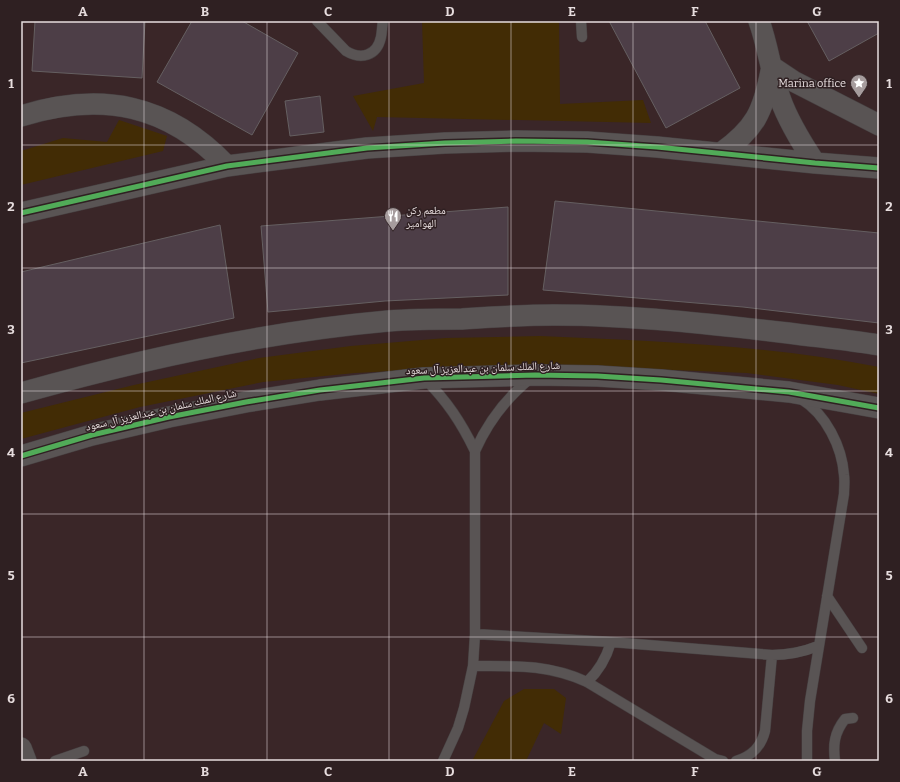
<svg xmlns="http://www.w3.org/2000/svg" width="900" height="782" font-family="Bitter,'Noto Naskh Arabic',serif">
<rect width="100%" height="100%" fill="#2c2425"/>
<path fill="#3a2628" d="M21,21h858v740h-858z"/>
<path fill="#422c05" d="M422,21h137l1,83 83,-4 8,23 -274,-6 -4,14 -20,-35 71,-13z
M119,120l48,16 -4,15 -142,34v-34l42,-13 44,4z
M540,336c113,5 228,9 339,31v27l-41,-9 -91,-12 -99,-4 -198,-1 -95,5 -92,9 -123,25 -119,32v-26l113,-28 125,-27 92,-12 95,-8z
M524,689h30l12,9 -5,36 -17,-11 -18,38h-54l32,-60z"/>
<path fill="#4d3e47" stroke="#655f61" d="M35,21h110l-3,57 -110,-7z
M192,21h50l56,32 -46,82 -95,-53z
M609,21h96l35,67 -74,40z
M807,21h72v12l-50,28z
M320,96l4,36 -34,4 -5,-35z
M555,201l324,32v90l-136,-16 -200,-17z
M508,207v88l-123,6 -117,11 -7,-86z
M220,225l14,93 -213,45v-91z"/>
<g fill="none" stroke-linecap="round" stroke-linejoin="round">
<g stroke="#463f40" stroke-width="11">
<path id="service" d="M317,21l29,30c15,9 31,5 35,-14 1,-5 1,-11 2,-16
M581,21l1,16
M424,378c23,23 37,44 51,73v183l-2,32 -9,42 -6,20 -15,33
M801,399c25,15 41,48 43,76 1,6 0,13 0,19l-34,207 -3,30v30
M475,451c13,-29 31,-53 56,-73
M827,596l35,52
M475,634l136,8 161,13c17,0 31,-3 46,-9
M473,666c41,0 75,-2 114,16l128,77 8,2
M587,682c12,-11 19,-23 24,-40
M55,761l29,-10
M736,761c16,-5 25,-14 29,-30l7,-76
M835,761c-2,-16 -1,-28 10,-42l8,-1"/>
</g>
<g stroke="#463f40" stroke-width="22">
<path id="minor" d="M759,21c9,25 12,52 21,77 8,23 21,44 35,65
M772,67l21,14 86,44
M21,116c81,-25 147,-12 206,50
M721,153c34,-24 42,-41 50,-82
M21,213l206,-47 140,-18 78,-5 71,-2 71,1 70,5 158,16 64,5
M21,393c120,-34 243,-61 367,-72 25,-2 50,-2 74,-2 31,-2 61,-4 92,-4 78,0 157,9 234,18 30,4 61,7 91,12
M21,456l71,-21 77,-18 77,-15 74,-12 104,-12 111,-3 62,1 64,4 128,12 90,16
M21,748l5,13"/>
</g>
<use href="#service" stroke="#595454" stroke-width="10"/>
<use href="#minor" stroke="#595454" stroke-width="21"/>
<g stroke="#2f2022" stroke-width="8">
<path id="cycleway" d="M21,213l206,-47 140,-18 78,-5 71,-2 71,1 70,5 158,16 64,5
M21,456l71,-21 77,-18 77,-15 74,-12 104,-12 111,-3 62,1 64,4 128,12 90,16"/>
</g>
<use href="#cycleway" stroke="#51ab58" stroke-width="5"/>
</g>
<path fill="none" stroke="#e7ddde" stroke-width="1" stroke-opacity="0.55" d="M144,21v740M267,21v740M389,21v740M511,21v740M633,21v740M756,21v740M21,145h858M21,268h858M21,391h858M21,514h858M21,637h858"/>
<defs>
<g id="sight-pin" transform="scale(0.9)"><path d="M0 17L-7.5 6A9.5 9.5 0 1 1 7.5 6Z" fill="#a69c9d" stroke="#2f2022"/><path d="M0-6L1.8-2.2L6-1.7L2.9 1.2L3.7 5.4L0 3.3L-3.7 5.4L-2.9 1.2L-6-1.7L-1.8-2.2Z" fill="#fff"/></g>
<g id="restaurant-pin" transform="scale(0.9)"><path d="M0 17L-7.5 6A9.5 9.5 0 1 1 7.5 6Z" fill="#a69c9d" stroke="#2f2022"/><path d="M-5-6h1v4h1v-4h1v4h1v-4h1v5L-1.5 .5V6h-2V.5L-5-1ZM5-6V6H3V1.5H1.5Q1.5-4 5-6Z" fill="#fff"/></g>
</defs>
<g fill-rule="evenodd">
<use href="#sight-pin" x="859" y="83"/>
<use href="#restaurant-pin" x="393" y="216"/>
</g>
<g text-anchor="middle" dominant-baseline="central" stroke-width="3" stroke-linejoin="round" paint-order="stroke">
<g font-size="11" fill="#e7ddde" stroke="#2f2022" text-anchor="end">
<text x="846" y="83">Marina office</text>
<text x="406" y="210" text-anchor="start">مطعم ركن<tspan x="406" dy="13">الهوامير</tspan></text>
</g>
<g font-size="11" fill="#e7ddde" stroke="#2f2022">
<text transform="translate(483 368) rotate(-2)">شارع الملك سلمان بن عبدالعزيز آل سعود</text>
<text transform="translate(161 410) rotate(-13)">شارع الملك سلمان بن عبدالعزيز آل سعود</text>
</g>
</g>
<rect width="900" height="782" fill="none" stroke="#2f2022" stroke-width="44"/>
<rect x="22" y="22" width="856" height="738" fill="none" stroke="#e7ddde" stroke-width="1.5"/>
<g font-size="13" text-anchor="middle" font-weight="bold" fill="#e7ddde">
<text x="83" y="16">A</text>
<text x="205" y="16">B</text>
<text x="328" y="16">C</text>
<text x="450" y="16">D</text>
<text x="572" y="16">E</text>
<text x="695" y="16">F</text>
<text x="817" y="16">G</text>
<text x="11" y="88">1</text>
<text x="889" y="88">1</text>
<text x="11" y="211">2</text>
<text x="889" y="211">2</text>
<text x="11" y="334">3</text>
<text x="889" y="334">3</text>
<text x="11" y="457">4</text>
<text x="889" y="457">4</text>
<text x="11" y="580">5</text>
<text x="889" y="580">5</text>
<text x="11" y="703">6</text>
<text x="889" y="703">6</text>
<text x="83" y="776">A</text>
<text x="205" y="776">B</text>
<text x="328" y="776">C</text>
<text x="450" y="776">D</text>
<text x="572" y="776">E</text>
<text x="695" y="776">F</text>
<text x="817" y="776">G</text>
</g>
</svg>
